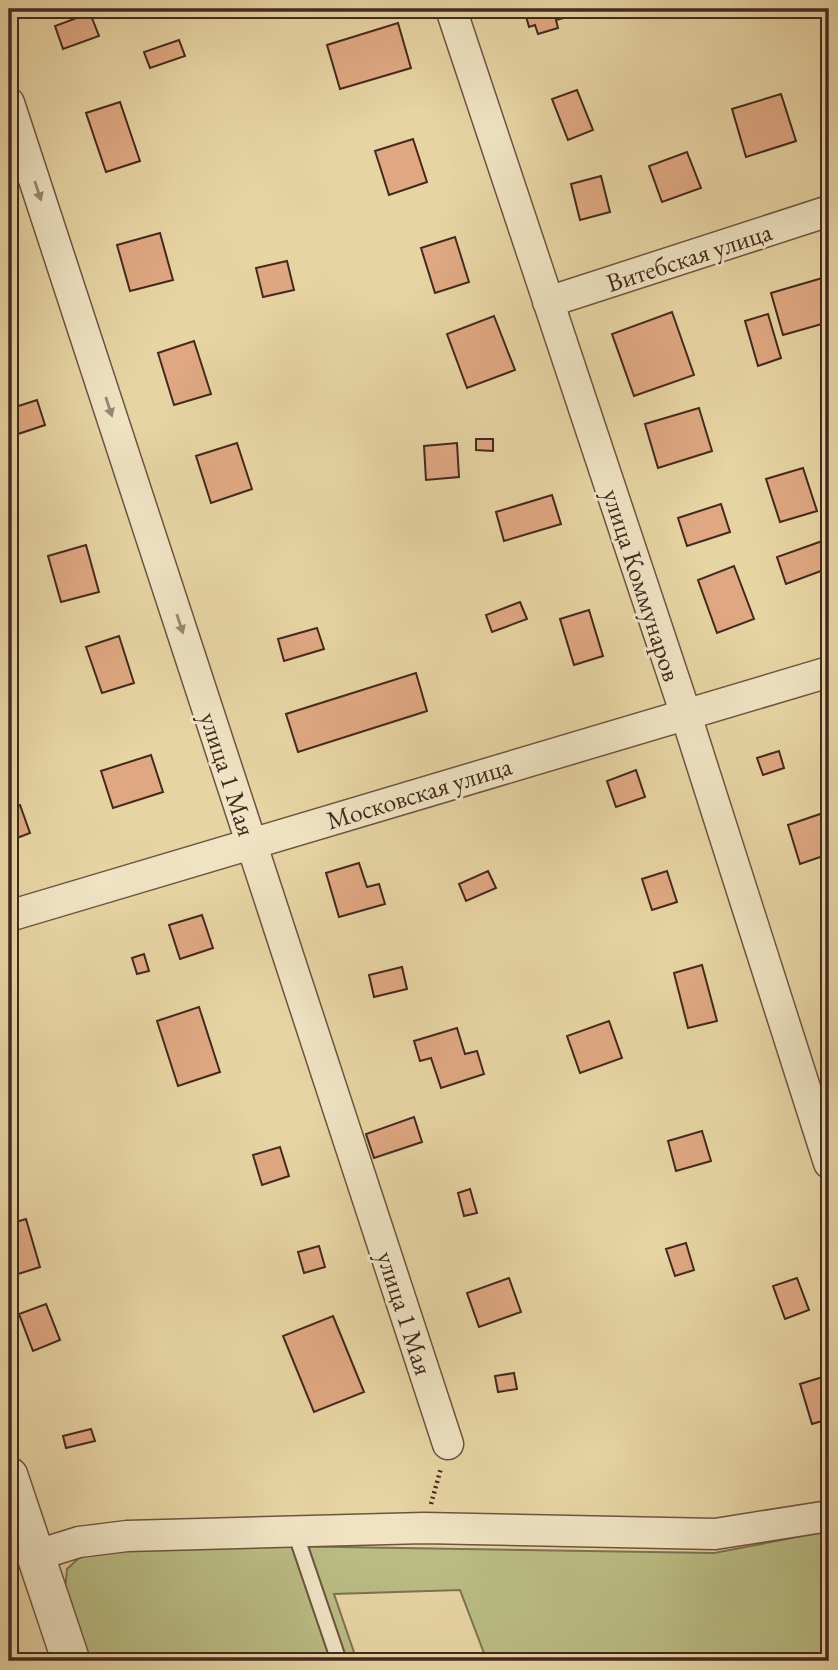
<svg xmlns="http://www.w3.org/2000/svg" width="838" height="1670" font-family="'EB Garamond',serif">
<rect width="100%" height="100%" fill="#e7d4a3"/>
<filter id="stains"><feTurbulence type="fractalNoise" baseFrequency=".00286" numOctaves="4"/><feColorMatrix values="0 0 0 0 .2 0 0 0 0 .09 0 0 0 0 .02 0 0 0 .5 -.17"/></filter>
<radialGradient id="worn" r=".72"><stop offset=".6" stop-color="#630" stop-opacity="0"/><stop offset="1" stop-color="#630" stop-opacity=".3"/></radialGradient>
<path fill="#b9bc83" stroke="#7e7251" stroke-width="2" d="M829,1531v130h-342l-27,-71 -126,4 23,67h-268l-24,-71 2,-21 13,-12 62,-9 136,-2 436,7z"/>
<path fill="#dfa882" stroke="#44291f" stroke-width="2" d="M524,9h50l1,6 -19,5 2,8 -20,6 -3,-9 -6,2z
M90,13l9,23 -36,13 -8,-23z
M398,23l13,45 -71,21 -13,-44z
M179,40l6,16 -35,12 -6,-16z
M577,90l16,40 -25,10 -16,-41z
M781,94l15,47 -50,16 -14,-48z
M120,102l20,59 -34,11 -20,-59z
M413,139l14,43 -38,13 -14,-44z
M687,152l14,36 -39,14 -13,-36z
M601,176l9,36 -30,8 -9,-36z
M160,233l13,47 -43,11 -13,-46z
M455,237l14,45 -34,11 -14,-45z
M287,261l7,29 -31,7 -7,-29z
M829,276v46l-46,13 -12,-42z
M9,301l6,32 -6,1z
M672,312l22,63 -60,21 -22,-62z
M768,314l13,44 -23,8 -13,-45z
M494,316l21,54 -48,18 -20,-54z
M194,341l17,53 -37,11 -16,-52z
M37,400l8,25 -36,12v-28z
M699,408l13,43 -54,17 -13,-44z
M476,439h17v12l-17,-1z
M237,443l15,46 -41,14 -15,-47z
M457,443l2,34 -33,3 -2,-34z
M803,468l14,43 -37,11 -14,-43z
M552,495l9,29 -57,17 -8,-29z
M721,504l9,28 -43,14 -9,-28z
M828,539l1,29 -43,16 -9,-27z
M86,545l13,47 -38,10 -13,-46z
M734,566l20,53 -37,14 -19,-53z
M520,602l7,17 -35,13 -6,-17z
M589,610l14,46 -29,9 -14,-46z
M317,628l7,21 -40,12 -6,-22z
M119,636l15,47 -32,10 -16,-46z
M416,673l11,38 -129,41 -12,-38z
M779,751l5,17 -21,7 -6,-17z
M151,755l12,37 -50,16 -12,-37z
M636,770l9,27 -29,10 -9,-26z
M20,805l10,28 -18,7 -3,-31z
M829,811v43l-29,10 -12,-39z
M359,863l8,24 12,-3 6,20 -46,13 -13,-44z
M488,871l8,17 -30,13 -7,-17z
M667,871l10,31 -25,8 -10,-31z
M202,915l11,33 -33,11 -11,-34z
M829,935v27l-7,-25z
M144,954l5,17 -12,3 -5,-16z
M702,965l15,56 -29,7 -14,-55z
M402,967l5,22 -33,8 -5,-22z
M199,1007l21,65 -42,14 -21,-65z
M609,1021l13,37 -42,15 -13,-37z
M457,1028l8,26 12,-3 7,23 -43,14 -10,-30 -11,3 -6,-20z
M414,1117l8,25 -48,16 -8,-24z
M702,1131l9,30 -35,10 -8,-30z
M280,1147l9,29 -27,9 -9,-30z
M470,1189l7,24 -13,3 -6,-23z
M26,1219l14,48 -31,10v-53z
M686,1243l8,27 -19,6 -9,-27z
M319,1246l6,21 -21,6 -6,-21z
M509,1278l12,34 -42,15 -12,-34z
M797,1278l12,32 -24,9 -12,-33z
M46,1304l14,36 -27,11 -14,-37z
M333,1316l31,76 -50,20 -31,-76z
M514,1373l3,16 -19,3 -3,-16z
M829,1375v44l-17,5 -12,-40z
M91,1429l4,12 -29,7 -3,-12z"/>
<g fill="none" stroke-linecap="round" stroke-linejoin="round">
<g stroke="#6d5440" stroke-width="18">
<path id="service" d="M295,1532l44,129"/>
</g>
<g stroke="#6d5440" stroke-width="33">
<path id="minor" d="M451,9l234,703 144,451
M9,103l439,1341
M548,302l281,-91
M9,916l820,-244
M37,1555l42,-13 48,-6 297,-8 291,6 114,-18"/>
</g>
<g stroke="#6d5440" stroke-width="40">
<path id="tertiary" d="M9,1476l62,185"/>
</g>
<path stroke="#44291f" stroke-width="4.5" stroke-dasharray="2 3.5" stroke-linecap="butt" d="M431,1504l10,-36"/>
<use href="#service" stroke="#efe3c3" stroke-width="14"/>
<use href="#minor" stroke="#efe3c3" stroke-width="30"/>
<use href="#tertiary" stroke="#efe3c3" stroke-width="37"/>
</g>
<defs><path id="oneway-solid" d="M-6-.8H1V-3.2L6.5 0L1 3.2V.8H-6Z" transform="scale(1.75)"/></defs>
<g fill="#9a8671">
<use href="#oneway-solid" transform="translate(38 191) rotate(72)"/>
<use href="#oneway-solid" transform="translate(109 407) rotate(72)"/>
<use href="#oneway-solid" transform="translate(180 624) rotate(72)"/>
</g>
<g text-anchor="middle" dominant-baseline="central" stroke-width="6" stroke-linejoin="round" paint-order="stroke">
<g font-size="26" fill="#44291f" stroke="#efe3c3">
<text transform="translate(689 257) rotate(-18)">Витебская улица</text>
<text transform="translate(642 585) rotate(72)">улица Коммунаров</text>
<text transform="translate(228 774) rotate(72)">улица 1 Мая</text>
<text transform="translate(419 793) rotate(-17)">Московская улица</text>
<text transform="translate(405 1313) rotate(72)">улица 1 Мая</text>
</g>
</g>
<rect width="838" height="1670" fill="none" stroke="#e7d4a3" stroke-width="35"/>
<rect x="10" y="10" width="817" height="1649" fill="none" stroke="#44291f" stroke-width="3.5"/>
<rect x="18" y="18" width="803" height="1635" fill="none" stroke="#44291f" stroke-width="2"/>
<rect width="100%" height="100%" filter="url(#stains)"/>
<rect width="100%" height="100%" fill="url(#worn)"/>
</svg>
